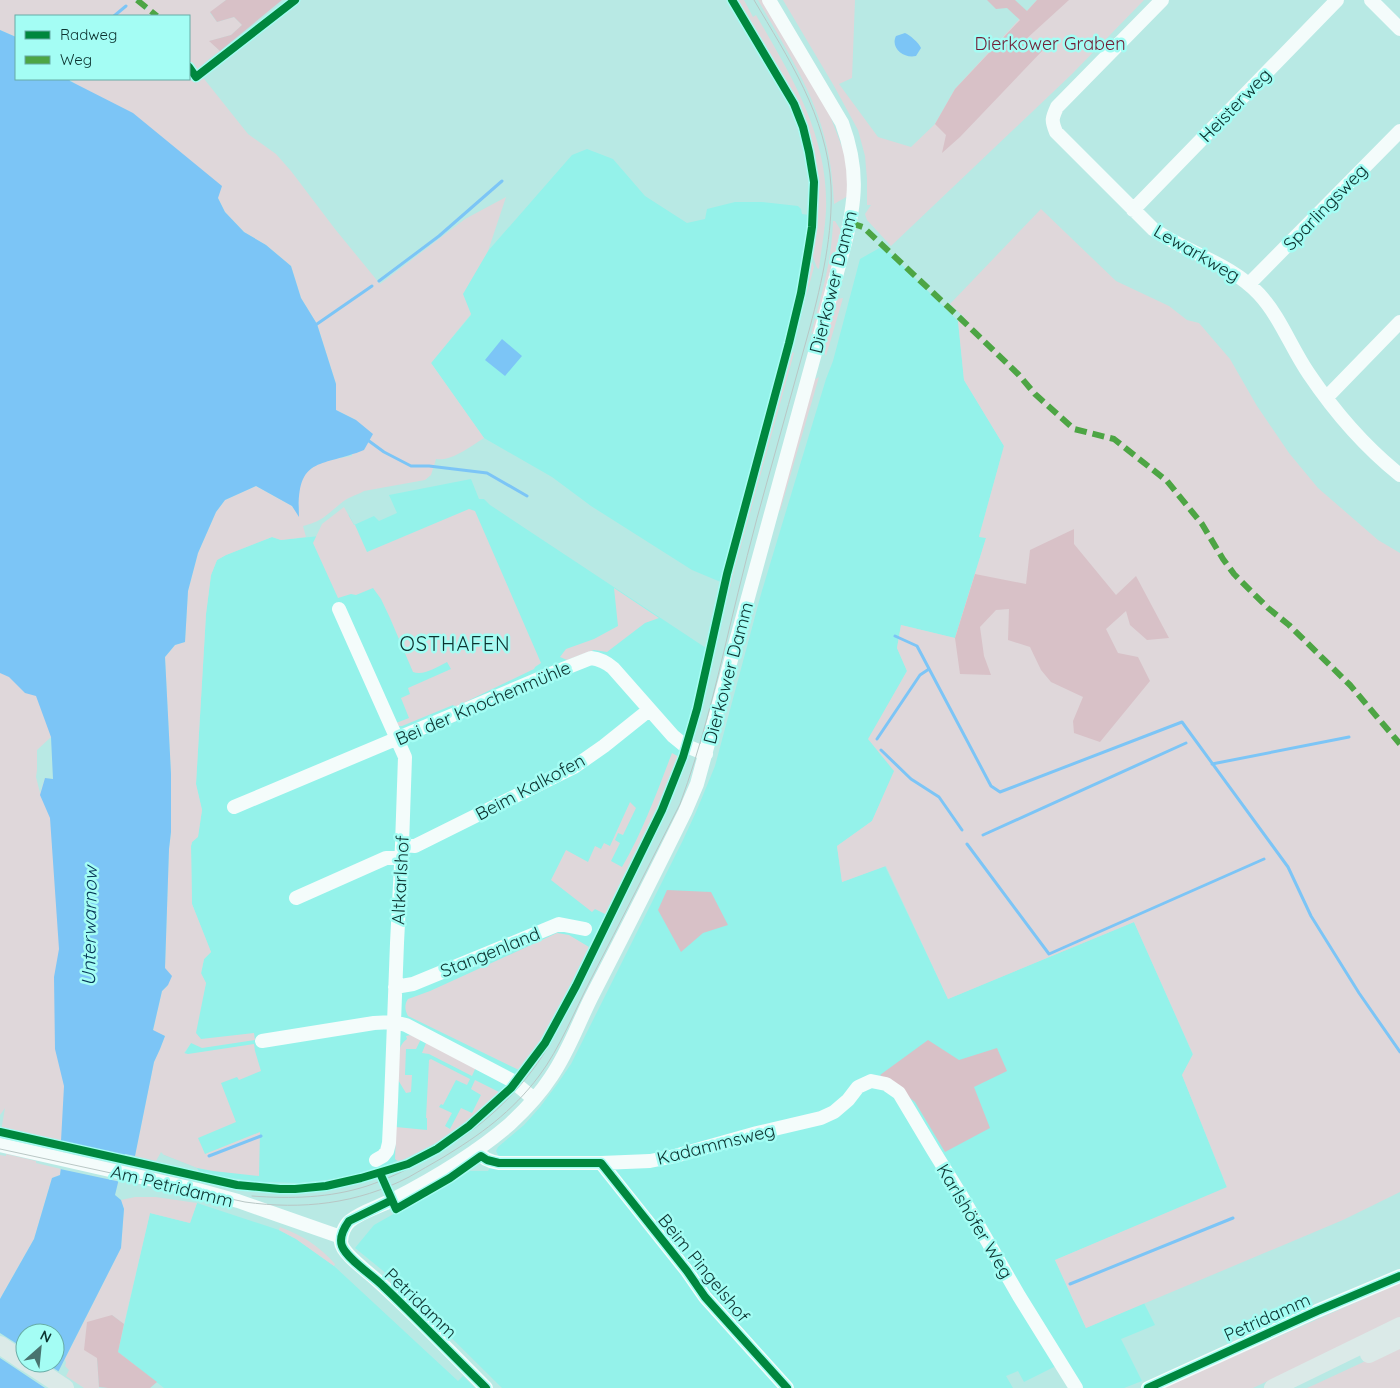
<svg xmlns="http://www.w3.org/2000/svg" width="1400" height="1388" font-family="Quicksand,sans-serif">
<rect width="100%" height="100%" fill="#b8e9e4"/>
<path fill="#94f2ea" d="M587,149l26,10 32,37 42,27 18,-4 2,-10 28,-7h26l37,4 3,3 1,5 7,1 -6,48 -15,71 -50,185 -15,64 -31,-13 -101,-64 -39,-29 -68,-39 -53,-75 40,-48 -9,-21 26,-43 84,-96z
M883,246l75,75 6,59 40,66 -25,90 7,2 -31,100 -54,-13 -4,23 10,23 -38,68 26,32 -23,50 -35,25 5,36 43,-16 63,133 186,-77 59,133 -11,20 45,113 -172,72 31,68 58,-25 11,22 -34,14 21,42 -18,7h-42l-26,-22 -32,16 -6,-11 -12,5 7,12h-511l-115,-114 -32,-26 19,-23 96,-54h18l10,-16 -2,-4 2,-4 26,-22 16,-18 18,-24 13,-19 112,-224 13,-28 19,-46 46,-172 65,-215 7,-18 27,-102z
M471,479l8,20h5l6,6 216,143 -4,23 -14,58 -17,52 -13,31 -116,230 -21,29 -12,14 -43,37 -54,32 -27,12 -10,4 -48,10 -28,3 -39,-1 -59,-8 -4,-6 -33,-13 4,-74 23,-38 15,-60 -5,-9 3,-15 7,-7 -19,-48 -1,-58 1,-4 6,-6 4,-26 -6,-26 10,-170 5,-39 6,-15 9,-5 46,-18 9,3 39,-4 14,-7 15,-14 5,10 20,-9 5,5 18,-8 -8,-18z
M197,1203l82,27 17,9 38,27 124,115 5,-5 12,12h-311l-46,-36 32,-139 40,10z"/>
<path fill="#dfd7da" d="M0,0h135l10,10 3,-3 -8,-7h86l-16,13 7,9 17,-5 8,8 -11,10 -21,6 10,10 -11,8 -12,11 51,64 28,20 15,17 44,58 45,55 85,-65 41,-22 -18,54 -25,43 8,20 -40,49 53,75c-13,8 -33,24 -48,21l-5,16 -6,5 -61,11c-7,4 -18,7 -24,13 -15,12 -17,17 -37,22l3,11 -25,3 -9,-3 -46,18 -9,5 -6,15 -5,39 -10,170 6,26 -4,27 -6,5 -1,4 1,58 19,48 -7,7 -3,14 5,10 -10,50 5,6 53,-6 1,7 -53,8 -11,-5 -7,10 4,1 66,-10 1,7 6,20 -22,9 -2,-3 -16,6 15,39 -38,16 7,16 55,-22 -1,44 -46,-5 -16,-3 -33,-13 -3,-3 -5,9 -21,-5 19,-94 6,-13 5,-13 -12,-5 9,-40 6,-6 -3,-17 4,-119 2,-17v-58l-6,-117 10,-12 10,-3 3,-51 10,-38 18,-41 9,-12 31,-14 36,20 7,10c-1,-11 -2,-29 4,-39 10,-16 32,-18 49,-21l4,-36 -20,-10v-26l-19,-60 -16,-26 -10,-32 -25,-21 -22,-13 -19,-20 -7,-14 -149,-119h120v-63h-173v21l-16,-7z
M737,0h7l9,17 3,-2c36,62 73,122 70,196 -1,20 -5,39 -7,58l-2,-1 -8,-22 3,-19 2,-45 -5,-30 -6,-25 -9,-23 -50,-83 5,-2z
M758,0h4l60,100 9,18 14,37 3,25v16l-14,8c-1,-21 -3,-41 -8,-61 -11,-50 -43,-99 -68,-143z
M783,0h72l-3,78 -13,6 39,53 33,10 24,-23 20,-35 82,-89h107l-72,74 -181,172 -24,-26 -2,-6 6,-9h-4v-26l-2,-23 -7,-26 -24,-44z
M1041,209l75,72 53,25 18,14 12,3 31,36 27,47 32,47 29,35 60,52 22,13v639l-57,28 -257,108 -31,-68 172,-73 -45,-112 11,-21 -59,-132 -186,77 -62,-133 -44,16 -5,-36 35,-25 22,-50 -26,-32 39,-68 -10,-23 4,-23 54,13 31,-100 -7,-1 25,-91 -40,-66 -6,-59 6,-4 -14,-13z
M833,221h2l7,11 -25,97 -6,5c10,-37 21,-74 22,-113z
M810,256l4,11 -18,67 -2,1z
M843,298l-17,58 -4,-8 13,-47 3,-2z
M790,351l4,2 -59,215 -43,172 -2,-1 21,-84 26,-110z
M819,377l-39,134 -2,-3 36,-128z
M344,507l10,18h1l12,27 102,-43 6,2 66,152 -6,4 -1,2 -75,36 -4,2 -2,-2 -51,21h-3l-3,-3 13,-5 -8,-20 9,-4 -2,-6 43,-19 -4,-7c-10,5 -23,14 -34,10l-23,-54 -9,-19 -8,-11 -17,7 -5,-1 -13,4 -25,-55 9,-19z
M614,588l45,30 -14,5 -38,29 -13,-2 -27,10 -7,-3 6,-8 28,-10 24,-13z
M0,648l38,26 13,63 -14,13v20l-1,7 4,16 5,-15 8,2 20,323 -12,38h-3l-2,2 -55,-12 4,-23 -5,7z
M672,753l9,5c-22,54 -48,106 -74,157l-12,-6 -3,3 -41,-32 15,-30 22,12 7,-16 6,3 3,-6 6,3 20,-44 6,6 -13,27 -5,-2 -3,7 5,3 -9,18 11,6c21,-36 35,-75 50,-114z
M557,933l12,2 20,12 -47,95 -21,29 -113,-55c-3,-6 -4,-11 0,-17l22,-8z
M410,1035l10,3v3l-4,8h-10l-1,26h7l-1,17 -5,1 -11,-18c2,-12 1,-28 12,-36l-1,-3z
M426,1043h2l48,24 -4,9 -43,-22 -7,-1z
M431,1059l39,20 -3,6 -11,-5 -13,25 -2,-1 -2,3 13,6 -7,13 5,3 11,-21 11,5 9,-18 -10,-6 4,-9 26,13 -20,19 -33,25 -49,25 -4,-3 1,-32 31,3v-12h-1l3,-58z
M6,1154l30,7v2l25,6 -1,6 -8,3 -18,61 -34,60v-144l6,1z
M135,1197h21l41,6 -7,20 -40,-10 -26,111 -12,-9 -15,43 2,30h-15l-18,-12 3,-6 -4,-4 1,-3 -1,-4 56,-111 3,-39 -3,-9z
M280,1227c22,8 39,19 55,37l-1,2 -38,-27 -17,-9z
M1400,1283v36l-147,69h-91z
M1400,1345v43h-93l9,-4z"/>
<path fill="#d8c1c7" d="M226,0h56l-62,51 -11,-10 22,-6 11,-10 -8,-8 -17,5 -7,-10z
M987,0h28l12,11 10,-11h32l-45,41 1,2 24,-1 -6,6 1,1 -84,88 -18,16 4,-18 -11,-11 20,-35 65,-69 -13,-12 -11,1z
M1074,529v15l42,51 20,-19 33,62 -22,2 -17,-15 -4,-14 -20,18 12,24 20,4 12,24 -50,61 -26,-9 -1,-12 10,-24 -32,-15 -10,-12 -11,-23 -22,-7 1,-31 -13,1 -16,17 4,29 7,19 -31,-1 -5,-36 20,-64 51,10 4,-34z
M667,890l44,2 17,33 -25,8 -22,19 -23,-42z
M928,1040l31,20 38,-12 10,23 -33,16 16,41 -45,24 -30,-50 -35,-27z
M112,1315l12,9 -6,28 39,30 -7,6h-42l-9,-1 -2,-29 -13,-8 3,-28z"/>
<path fill="#7cc5f6" fill-rule="evenodd" d="M0,30l16,7v42h53l1,2 63,32 89,73 -4,12 7,14 19,20 22,13 25,21 10,32 16,26 19,60v26l20,10 17,14 -9,16c-44,18 -68,5 -65,67l-7,-11 -36,-20 -31,14 -9,12 -18,41 -10,38 -3,51 -10,3 -10,12 6,117v58l-2,17 -4,119 7,8 -4,9 -6,6 -9,39 12,6 -5,13 -6,13 -19,94 -10,-2 -10,41 6,5 3,9 -3,39 -71,140h-50v-89l34,-60 18,-61 8,-3 3,-23 4,-10 -6,-1 3,-55 -9,-37 -1,-72 5,-28 -9,-131 -10,-23 5,-17 8,1 -2,-42 -15,-41 -11,-3 -16,-16 -9,-4zM25,1333h30v30h-30z
M905,33c5,2 14,10 16,15l-5,8c-12,3 -26,-8 -20,-20z
M502,339l20,17 -17,20 -20,-16z"/>
<path fill="#b8e9e4" d="M65,1144l62,13 -6,25 -61,-13z
M0,1333l25,16v14h21l15,10 -8,15h-8l-45,-30z"/>
<g fill="none" stroke-linecap="round" stroke-linejoin="round">
<path stroke="#7cc5f6" stroke-width="3" d="M114,16l12,-10
M379,281l60,-45 63,-55
M317,324l55,-38
M369,441l15,11 27,14h18l58,7 40,23
M895,636l22,10 74,140 9,6 182,-70 106,145 23,49 48,77 41,59
M877,739l43,-64 9,-6
M881,750l30,29 28,18 23,33
M1212,764l137,-27
M983,835l203,-92
M967,844l82,110 215,-95
M209,1156l52,-20
M1070,1284l163,-66"/>
<path stroke="#f4fcfb" stroke-width="14" d="M1162,0l-105,107c-5,11 -6,13 -1,25l97,97c34,24 77,34 106,65 22,24 32,54 50,80 25,37 56,73 91,101
M1371,0l29,29
M1133,210l204,-210
M1249,284l151,-153
M1327,397l73,-75
M339,609l66,148 -3,88 -5,98 -6,159 -2,41 -2,8 -4,5 -7,4
M234,807l314,-132 43,-17c9,1 15,4 22,10l60,68 11,9 22,9
M402,845l13,1 159,-79 30,-21 45,-36
M296,898l90,-40h15
M395,987l18,-3 146,-60 26,5
M262,1041l112,-18 19,-1 13,3 105,55 23,19
M0,1145l198,45 40,11 103,36
M476,1150c6,8 14,12 23,13h102l49,-2 25,-5 82,-23 64,-15 13,-6 14,-12 10,-13 13,-6 15,3 13,9 34,57 29,47 57,99 57,92
M601,1163l86,108 18,26 82,91
M486,1388c-38,-38 -74,-77 -114,-112 -9,-8 -30,-23 -31,-34 0,-8 4,-17 9,-21 12,-10 29,-14 42,-21 41,-21 83,-46 118,-76 15,-14 30,-30 41,-47 18,-26 28,-56 42,-83 31,-60 62,-121 92,-182l12,-28 147,-537c12,-46 15,-78 -2,-124l-73,-123
M1148,1388l169,-77 83,-35"/>
<path stroke="#dbeae8" stroke-width="18" d="M0,1345l25,17
M1369,1354l31,-15
M27,1363l38,25
M1273,1388l127,-62"/>
<path stroke="#b9c7c5" stroke-width="1" d="M455,1142c39,-25 73,-60 96,-100
M0,1149l245,53c57,8 112,2 164,-25 11,-6 22,-13 33,-19 38,-23 70,-46 97,-82 21,-28 36,-66 52,-97 30,-58 59,-116 89,-175 21,-57 35,-115 49,-174 12,-50 24,-99 38,-148 14,-52 29,-103 43,-155 12,-46 23,-93 21,-141 -4,-70 -43,-128 -77,-186
M252,1196c39,3 78,2 115,-10 21,-7 41,-17 60,-27"/>
<path stroke="#4da544" stroke-width="6" stroke-dasharray="12 6" stroke-linecap="butt" d="M137,0l20,16
M851,223l12,4 98,92 57,55 17,20 39,35 40,10 53,42 35,43 21,35 11,15 34,34 21,17 61,60 50,59"/>
<g stroke="#a4fdf4" stroke-width="11">
<path id="cycleway" d="M189,67l7,10 99,-77
M0,1132l237,53 43,4h15l31,-3 35,-8 47,-14 29,-15 32,-23 42,-38 34,-45 31,-57 86,-176 21,-53 14,-48 30,-135 62,-231 12,-50 8,-47 3,-19 2,-45 -5,-30 -6,-25 -9,-23 -62,-104
M380,1173l16,36 54,-31 31,-22 6,4 12,3h102l86,108 18,26 82,91
M392,1200l-43,21c-5,7 -10,17 -7,25 5,13 30,29 41,40 35,33 68,68 103,102
M1148,1388l169,-77 83,-35"/>
</g>
<use href="#cycleway" stroke="#00873e" stroke-width="8"/>
</g>
<g text-anchor="middle" dominant-baseline="central" stroke-width="5" stroke-linejoin="round" paint-order="stroke">
<g font-size="18" fill="#721e36" stroke="#a4fdf4">
<text x="1050" y="43">Dierkower Graben</text>
</g>
<g font-size="18" fill="#0c3330" stroke="#a4fdf4">
<text transform="translate(1235 105) rotate(-46)">Heisterweg</text>
<text transform="translate(1325 207) rotate(-46)">Sparlingsweg</text>
<text transform="translate(1197 253) rotate(30)">Lewarkweg</text>
<text transform="translate(833 282) rotate(-76)">Dierkower Damm</text>
<text transform="translate(728 673) rotate(-75)">Dierkower Damm</text>
<text transform="translate(483 703) rotate(-23)">Bei der Knochenmühle</text>
<text transform="translate(530 787) rotate(-28)">Beim Kalkofen</text>
<text transform="translate(400 880) rotate(-87)">Altkarlshof</text>
<text transform="translate(490 952) rotate(-22)">Stangenland</text>
<text transform="translate(716 1144) rotate(-14)">Kadammsweg</text>
<text transform="translate(172 1186) rotate(14)">Am Petridamm</text>
<text transform="translate(975 1221) rotate(59)">Karlshöfer Weg</text>
<text transform="translate(704 1268) rotate(51)">Beim Pingelshof</text>
<text transform="translate(421 1303) rotate(44)">Petridamm</text>
<text transform="translate(1267 1317) rotate(-24)">Petridamm</text>
</g>
<g font-size="19" font-style="italic" fill="#053457" stroke="#a4fdf4">
<text transform="translate(89 926) rotate(-89)">Unterwarnow</text>
</g>
<g font-size="20" letter-spacing="1" fill="#0c3330" stroke="#a4fdf4">
<text x="455" y="643">OSTHAFEN</text>
</g>
</g>
<rect x="15" y="15" width="175" height="65" fill="#a4fdf4" stroke="#67aca6"/>
<rect x="25" y="31" width="25" height="8" fill="#00873e" stroke="#67aca6"/>
<text x="60" y="40" font-size="15" fill="#0c3330">Radweg</text>
<rect x="25" y="56" width="25" height="8" fill="#4da544" stroke="#67aca6"/>
<text x="60" y="65" font-size="15" fill="#0c3330">Weg</text>
<g transform="translate(40 1348) rotate(27)"><circle r="24" fill="#a4fdf4" stroke="#67aca6"/>
<path d="M0-4L9 19L0 12L-9 19Z" fill="#48736f"/>
<text y="-8" font-size="14" font-weight="bold" text-anchor="middle" fill="#0c3330">N</text>
</g>
</svg>
